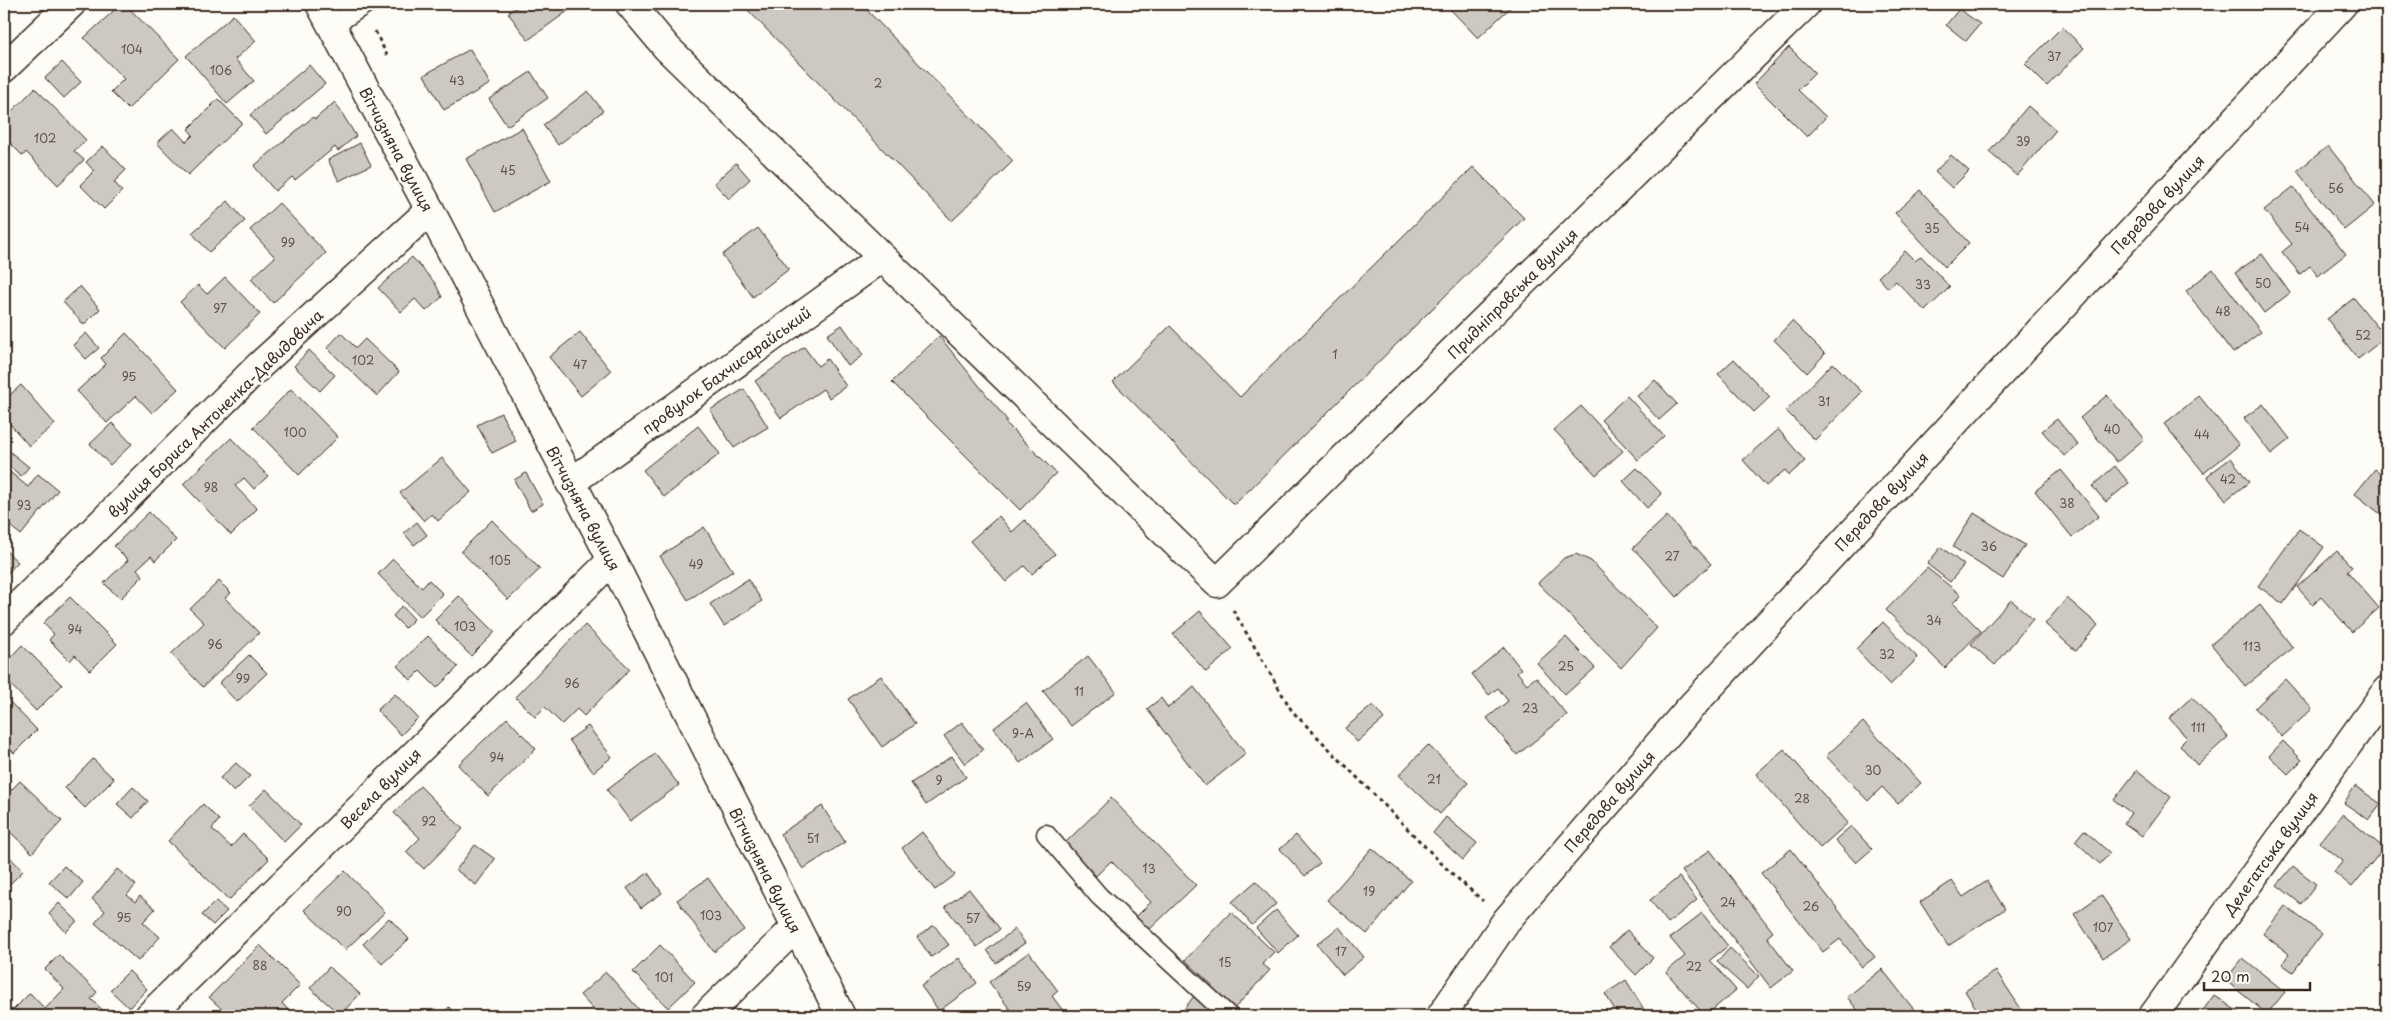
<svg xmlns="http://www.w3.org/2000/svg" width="2391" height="1020" font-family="'Playpen Sans',sans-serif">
<rect width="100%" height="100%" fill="#fdfcf7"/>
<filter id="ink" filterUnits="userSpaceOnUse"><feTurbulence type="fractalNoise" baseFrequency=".02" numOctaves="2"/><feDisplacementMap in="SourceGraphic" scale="10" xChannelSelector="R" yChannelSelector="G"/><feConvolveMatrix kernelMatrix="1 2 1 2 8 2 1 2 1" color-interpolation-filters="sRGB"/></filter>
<g filter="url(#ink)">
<path fill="#cdc8c2" stroke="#3b2a1e" d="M121,4h4l54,55 -51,50 -17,-17 13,-13 -40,-41z
M521,4h48l3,4 -44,32 -20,-27z
M742,4h119l152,157 -61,60z
M1445,4h69l-36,34z
M1959,9l21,15 -14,17 -20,-16z
M233,15l23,26 -21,18 19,22 -27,23 -41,-48z
M2062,27l22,21 -37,38 -22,-22z
M1789,47l26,26 -17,17 28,27 -19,20 -53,-53z
M470,49l20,35 -46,26 -20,-35z
M62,62l19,20 -17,16 -19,-20z
M309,65l16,19 -59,50 -16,-19z
M531,72l17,26 -41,28 -18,-27z
M35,88l51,52 -12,11 10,9 -26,25 -32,-33 -3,4 -19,-19v-18z
M588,91l15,20 -45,34 -15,-20z
M218,99l24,24 -54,52 -31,-32 16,-15 13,14 7,-7 -5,-6z
M335,102l21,34 -18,15 -3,-4 -40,33 -3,-3 -17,14 -21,-25 59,-49 2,2z
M2028,106l28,24 -39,46 -28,-24z
M522,128l29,53 -56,31 -29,-53z
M360,143l11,22 -32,16 -11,-21z
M103,146l23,24 -12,12 8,9 -18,18 -24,-24 14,-14 -8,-9z
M2328,146l47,59 -31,25 -47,-59z
M1951,155l18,16 -17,17 -17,-16z
M736,163l14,16 -21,20 -15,-16z
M1473,167l51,51 -290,287 -121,-123 57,-56 70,71z
M2293,187l53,67 -28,22 -8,-10 -10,8 -18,-22 10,-8 -28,-34z
M1920,190l49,53 -24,24 -50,-54z
M228,201l17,20 -36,31 -17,-19z
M279,203l47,50 -53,50 -22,-24 24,-22 -25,-27z
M758,228l31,41 -36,28 -31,-42z
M1905,251l10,10 6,-5 29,31 -25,24 -29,-30 -8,7 -10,-11z
M2262,254l28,39 -26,20 -29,-40z
M412,257l23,26 7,14 -16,14 -11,-12 -14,13 -23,-24z
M2213,269l48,63 -28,21 -47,-62z
M225,277l35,37 -35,34 -45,-46 18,-17 9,9z
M80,286l20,23 -16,16 -21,-23z
M2354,298l24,30 9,-7v28l-6,-8 -23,18 -31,-40z
M1792,321l33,33 -18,19 -33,-33z
M842,325l21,30 -15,11 -21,-31z
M580,332l31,39 -30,25 -32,-39z
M86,333l13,15 -13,11 -13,-14z
M126,333l52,56 -26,24 -16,-17 -29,27 -30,-32 29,-27 -5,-6z
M341,333l15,15 9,-9 34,33 -22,24 -50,-48z
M939,336l68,84 -2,2 51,51 -36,37 -128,-128z
M804,347l14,19 9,-7 19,27 -17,12 -6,-9 -42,29 -26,-37z
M309,350l26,25 -15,16 -26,-25z
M1734,359l36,38 -16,15 -36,-38z
M1833,363l29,29 -47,48 -29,-29z
M1655,380l22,24 -18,16 -22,-24z
M21,385l34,39 -26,22 -25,-29v-17z
M291,389l47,48 -39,38 -46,-48z
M744,389l24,38 -34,21 -24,-38z
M2107,395l37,44 -27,23 -37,-44z
M1627,396l37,40 -26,24 -37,-40z
M2199,396l40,49 -35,28 -40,-49z
M2263,404l27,35 -19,15 -27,-36z
M1581,406l42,45 -27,24 -42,-45z
M501,413l15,28 -24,12 -15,-28z
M2057,419l21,26 -14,11 -22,-25z
M112,423l20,21 -22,21 -20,-21z
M698,426l22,28 -56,43 -21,-27z
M1778,429l27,32 -16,14 -4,-5 -19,16 -23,-26z
M231,438l37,38 -14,13 -10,-11 -9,8 22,23 -26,26 -48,-51z
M9,451l20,16 -8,9 -17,-14v-4z
M442,458l29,34 -33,29 -6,-7 -8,7 -24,-28z
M2231,458l18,24 -23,18 -19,-24z
M2115,466l14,17 -23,19 -14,-16z
M4,467l24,20 10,-13 20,16 -37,45 -17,-14z
M1637,468l25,26 -15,14 -24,-27z
M2375,469l12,9v41l-32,-25z
M2061,470l38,46 -27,21 -37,-46z
M526,473l17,31 -12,7 -17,-31z
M149,512l27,28 -21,21 -4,-5 -14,13 6,7 -23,23 -16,-16 24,-23 -14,-14z
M1974,513l51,32 -22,34 -50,-32z
M999,516l13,16 13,-12 30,34 -23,20 -8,-8 -18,16 -36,-41z
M1667,516l44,48 -34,33 -44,-49z
M492,520l48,49 -32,31 -47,-49z
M417,522l10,13 -13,10 -10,-12z
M704,527l29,44 -45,29 -28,-44z
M2299,529l25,18 -41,57 -25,-18z
M1941,547l23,18 -14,17 -23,-18z
M4,549l14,13 -14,15z
M2337,551l15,16 -5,4 32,37 -27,24 -31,-35 -8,8 -16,-18z
M1576,554l15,7 66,67 -36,40 -83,-85 26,-25z
M393,559l29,29 7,-8 14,14 -23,23 -42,-43z
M1927,568l34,27 -8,8 28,28 -36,37 -59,-58z
M748,579l14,22 -38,25 -14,-22z
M219,581l12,12 -6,5 34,35 -56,54 -32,-33 33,-31 -14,-14z
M459,596l36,36 -24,24 -36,-36z
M70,597l47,47 -27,27 -15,-16 -5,6 -21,-21 5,-6 -11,-11z
M2067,598l31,27 -22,26 -31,-27z
M2011,600l22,19 -38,46 -24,-21z
M2260,605l33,43 -48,38 -34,-42z
M402,606l12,13 -9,9 -12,-12z
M1200,611l33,38 -27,23 -33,-38z
M1883,622l35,36 -28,27 -34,-36z
M585,625l45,44 -46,47 -7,-7 -15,15 -17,-17 -10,10 -20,-20z
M428,636l30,31 -21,21 -17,-17 -9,9 -14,-14z
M1566,637l29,31 -30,27 -28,-32z
M22,645l40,40 -26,26 -32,-33v-14z
M1504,647l17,22 -4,3 10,12 9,-7 31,38 -50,40 -30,-37 21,-17 -10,-13 -9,7 -17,-21z
M249,655l18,18 -30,29 -18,-19z
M1088,656l28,36 -45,34 -28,-35z
M881,676l34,48 -33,23 -34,-48z
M2285,679l27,30 -30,28 -27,-29z
M1194,687l52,67 -41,32 -58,-77 14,-11 7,10z
M395,694l23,24 -17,17 -24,-25z
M4,696l33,34 -23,23 -10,-11z
M2192,697l36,40 -31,28 -17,-20 7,-7 -18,-20z
M1026,703l27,36 -33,24 -26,-35z
M1373,705l11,14 -27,23 -12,-14z
M507,718l29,31 -48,47 -30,-31z
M962,722l21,28 -18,14 -21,-28z
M1863,722l58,61 -23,21 -16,-17 -14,14 -42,-45z
M588,726l24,31 -19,15 -24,-32z
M2283,741l19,19 -14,14 -19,-18z
M1428,745l40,38 -28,31 -41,-39z
M1784,749l64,74 -28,25 -64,-74z
M655,754l24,31 -49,36 -23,-31z
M2387,755v11l-5,-4z
M952,756l14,21 -40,28 -15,-22z
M93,759l21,20 -29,29 -20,-20z
M236,763l14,13 -16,16 -14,-14z
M2137,770l34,27 -29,39 -18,-13 7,-10 -17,-13z
M20,781l42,40 -30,32 -28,-27v-29z
M420,786l43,43 -39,40 -18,-17 14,-14 -26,-25z
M2355,786l26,18 -12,16 -25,-17z
M133,787l15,14 -15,17 -16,-14z
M266,789l35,36 -17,17 -35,-36z
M1111,798l85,87 -47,45 -13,-13 15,-15 -40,-41 -15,15 -31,-33z
M203,804l16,16 -7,9 19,18 12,-13 26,25 -40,41 -61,-59z
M822,806l23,36 -42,27 -23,-35z
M2342,814l42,34 -32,39 -18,-15 9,-11 -24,-19z
M1446,817l31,26 -14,17 -30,-27z
M1851,826l21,23 -16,14 -21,-23z
M2084,830l26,23 -10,11 -25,-23z
M922,832l33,43 -20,15 -33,-42z
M1296,835l24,28 -15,13 -25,-27z
M475,845l20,14 -19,26 -20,-15z
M1372,848l39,33 -44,53 -40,-34z
M1791,849l84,108 -13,10 -22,-28 -17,13 -62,-79z
M1710,850l63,82 -6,5 26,34 -22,17 -89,-117z
M4,851l19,20 -19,19z
M64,866l19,16 -14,17 -20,-17z
M2293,866l23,18 -15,20 -24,-19z
M117,869l19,16 -9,10 8,7 5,-6 15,13 -12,13 17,15 -22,24 -43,-38 10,-12 -13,-12z
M345,871l40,41 -40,38 -41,-40z
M648,873l14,20 -21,15 -14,-20z
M1679,877l18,23 -29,23 -18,-23z
M708,878l36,52 -30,22 -37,-52z
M1256,881l20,23 -24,21 -20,-23z
M1952,881l11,16 24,-16 18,28 -57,37 -28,-44z
M969,889l31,40 -23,18 -32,-40z
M2101,895l30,44 -28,19 -29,-44z
M216,901l11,10 -14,14 -11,-10z
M59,903l18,18 -11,11 -17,-18z
M2285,906l37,28 -29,38 -11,-8 7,-10 -26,-20z
M1276,910l22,25 -20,18 -22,-25z
M1231,912l43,40 -12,12 8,6 -39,42 -23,-22 4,-5 -27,-25z
M1702,913l26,33 -18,14 26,30 -31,26 -39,-44 19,-16 -15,-18z
M389,918l20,21 -27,25 -19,-20z
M934,925l15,20 -18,12 -14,-20z
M1339,927l25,30 -21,18 -26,-31z
M1015,929l10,14 -29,20 -9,-13z
M1627,930l26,28 -17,17 -27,-28z
M260,945l40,40 -18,18 7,8 -6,5h-54l-20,-19z
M660,945l35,37 -27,26 -35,-36z
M1730,948l29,28 -12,13 -30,-27z
M1029,952l29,39 -6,5 15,20h-32l-4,-5 -6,5h-10l-26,-34z
M59,955l38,37 -6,7 18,17h-87l-8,-7 16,-16 15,16 19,-20 -19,-20z
M959,958l18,25 -38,28 -18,-25z
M2243,958l42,34 -18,22 -42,-34z
M329,967l31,27 -20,21 -30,-27z
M1882,969l37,47h-57l-15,-19z
M129,971l18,18 -18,19 -19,-18z
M1996,971l25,38 -11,7h-29l-16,-25z
M606,972l38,43 -1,1h-44l-19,-21z
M1626,980l19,31 -8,5h-18l-14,-22z
M2214,995l30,21h-45z
M1194,996l25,19 -1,1h-39z
M449,1007l9,9h-18z"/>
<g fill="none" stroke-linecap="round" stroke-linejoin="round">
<g stroke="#3b2a1e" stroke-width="21">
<path id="lane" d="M331,27l35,-23
M1046,834l53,62 130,120"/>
</g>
<g stroke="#3b2a1e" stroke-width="31">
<path id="street" d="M630,4l37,44 550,535 589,-579
M4,68l67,-64
M570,483l312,-225
M4,620l256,-255 170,-155
M149,1016l463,-456
M705,1016l90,-88
M2153,1016l234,-326"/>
</g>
<g stroke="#3b2a1e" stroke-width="31">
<path id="secondary" d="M320,4l110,206 182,350 229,456
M1441,1016l65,-95 183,-212 654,-705"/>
</g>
<path stroke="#3b2a1e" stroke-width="3" stroke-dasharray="4 4" stroke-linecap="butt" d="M375,31l12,24
M1233,610l59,101 156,159 35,31"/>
<use href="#lane" stroke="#fdfcf7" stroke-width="18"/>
<use href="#street" stroke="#fdfcf7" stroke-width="28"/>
<use href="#secondary" stroke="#fdfcf7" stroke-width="28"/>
</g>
</g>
<g text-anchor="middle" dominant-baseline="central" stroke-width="5" stroke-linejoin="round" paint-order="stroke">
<g font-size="12" fill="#605247">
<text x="132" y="49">104</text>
<text x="2054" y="56">37</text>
<text x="221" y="70">106</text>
<text x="457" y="80">43</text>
<text x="878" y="83">2</text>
<text x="45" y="138">102</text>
<text x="2023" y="141">39</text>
<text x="508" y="170">45</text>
<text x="2336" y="188">56</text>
<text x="2302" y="227">54</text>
<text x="1932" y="228">35</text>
<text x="288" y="242">99</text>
<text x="2263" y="283">50</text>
<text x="1923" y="284">33</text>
<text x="220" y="308">97</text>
<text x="2223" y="311">48</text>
<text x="2363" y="335">52</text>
<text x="1335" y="354">1</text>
<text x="363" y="360">102</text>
<text x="580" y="364">47</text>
<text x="129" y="376">95</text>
<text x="1824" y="401">31</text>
<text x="2112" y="429">40</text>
<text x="295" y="432">100</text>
<text x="2202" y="434">44</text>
<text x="2228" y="479">42</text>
<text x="211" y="487">98</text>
<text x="2067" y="503">38</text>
<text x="24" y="505">93</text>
<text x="1989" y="546">36</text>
<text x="1672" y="556">27</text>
<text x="500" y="560">105</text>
<text x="696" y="564">49</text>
<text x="1934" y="620">34</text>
<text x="465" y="626">103</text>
<text x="75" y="629">94</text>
<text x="215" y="644">96</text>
<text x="2252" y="646">113</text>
<text x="1887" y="654">32</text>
<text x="1566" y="666">25</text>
<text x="243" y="678">99</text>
<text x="572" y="683">96</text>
<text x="1079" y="691">11</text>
<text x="1530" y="708">23</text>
<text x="2198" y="727">111</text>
<text x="1023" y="733">9-А</text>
<text x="497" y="757">94</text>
<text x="1873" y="770">30</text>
<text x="1434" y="779">21</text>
<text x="939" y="780">9</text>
<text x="1802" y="798">28</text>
<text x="429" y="821">92</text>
<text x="813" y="838">51</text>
<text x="1149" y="868">13</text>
<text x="1369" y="891">19</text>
<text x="1728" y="902">24</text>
<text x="1811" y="906">26</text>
<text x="344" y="911">90</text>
<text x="711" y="915">103</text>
<text x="124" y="917">95</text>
<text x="973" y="918">57</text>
<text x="2103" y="927">107</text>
<text x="1341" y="951">17</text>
<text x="1225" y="962">15</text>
<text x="260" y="965">88</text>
<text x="1694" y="966">22</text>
<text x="664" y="977">101</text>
<text x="1024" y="986">59</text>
</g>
<g font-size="15" fill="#3b2a1e" stroke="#fdfcf7">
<text transform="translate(397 149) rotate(62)">Вітчизняна вулиця</text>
<text transform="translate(2157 204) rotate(-47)">Передова вулиця</text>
<text transform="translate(1512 293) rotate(-45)">Придніпровська вулиця</text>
<text transform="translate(726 370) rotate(-36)">провулок Бахчисарайський</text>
<text transform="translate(215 413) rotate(-44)">вулиця Бориса Антоненка-Давидовича</text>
<text transform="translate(1881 501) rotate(-47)">Передова вулиця</text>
<text transform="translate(584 508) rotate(62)">Вітчизняна вулиця</text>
<text transform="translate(380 788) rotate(-45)">Весела вулиця</text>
<text transform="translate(1609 801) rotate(-49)">Передова вулиця</text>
<text transform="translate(2270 853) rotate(-54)">Делегатська вулиця</text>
<text transform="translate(766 870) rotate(63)">Вітчизняна вулиця</text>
</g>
</g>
<rect width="2391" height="1020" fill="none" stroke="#fdfcf7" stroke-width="20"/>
<rect x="10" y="10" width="2371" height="1000" fill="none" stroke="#3b2a1e" stroke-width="2" filter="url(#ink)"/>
<path d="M2204 982v8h106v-8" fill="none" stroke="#3b2a1e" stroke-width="2.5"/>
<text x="2211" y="982" font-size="15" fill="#3b2a1e" stroke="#fdfcf7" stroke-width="4" paint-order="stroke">20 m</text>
</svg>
